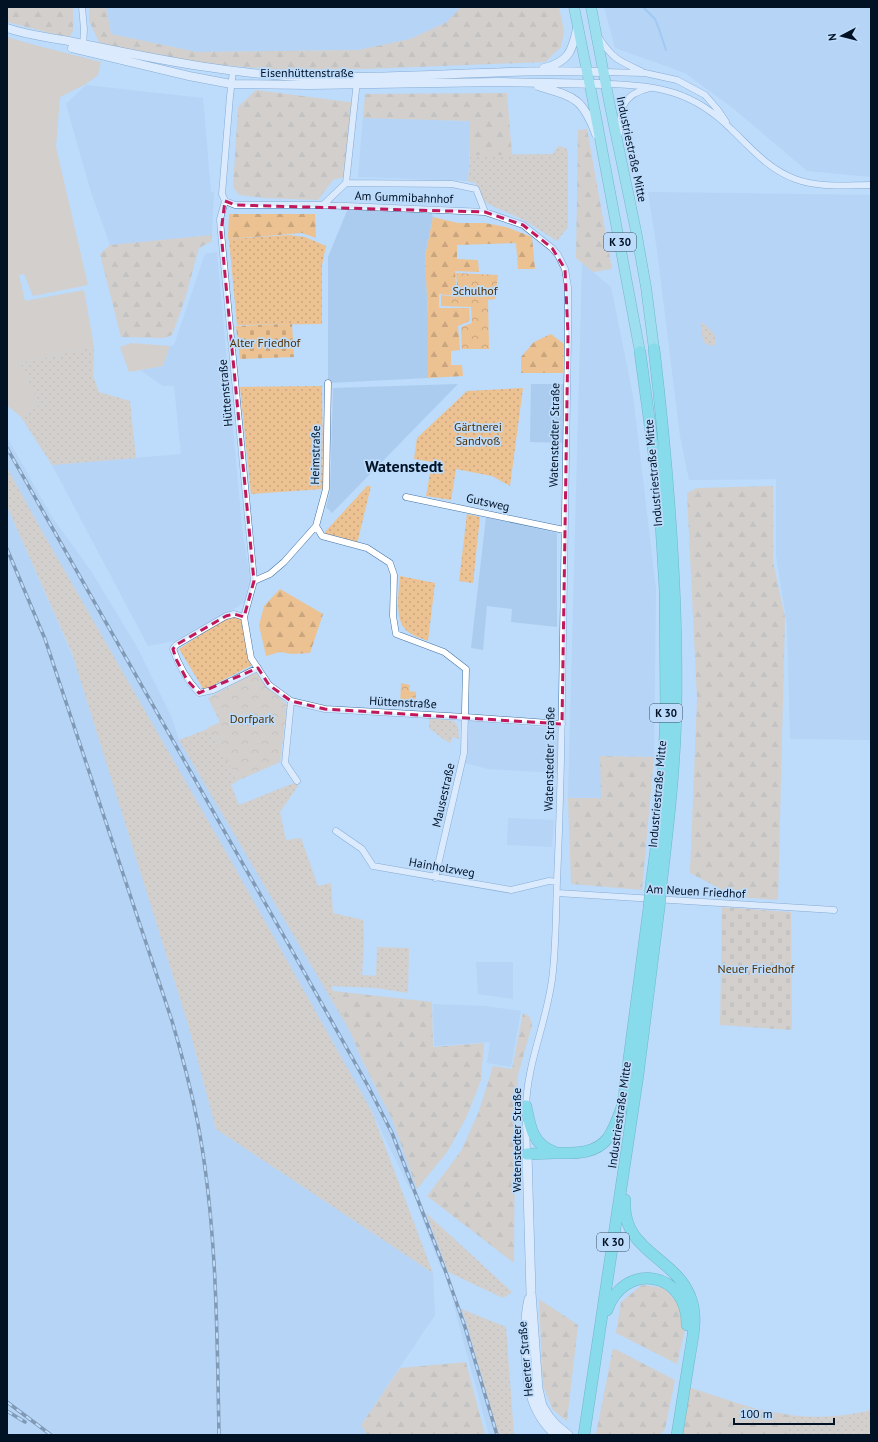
<svg xmlns="http://www.w3.org/2000/svg" width="878" height="1442" font-family="'PT Sans',sans-serif">
<defs>
<pattern id="grass-dots" width="8" height="8" patternUnits="userSpaceOnUse"><rect width="8" height="8" fill="#ecc292"/><path d="M2 2h.1M6 6h.1" fill="none" stroke="#c9a67e" stroke-width="1.8" stroke-linecap="round"/></pattern>
<pattern id="forest-firs" width="22" height="20" patternUnits="userSpaceOnUse"><rect width="22" height="20" fill="#ecc292"/><path d="M5 1l3.5 6h-7zM16 11l3.5 6h-7z" fill="#c9a67e"/></pattern>
<pattern id="cemetery-stones" width="16" height="16" patternUnits="userSpaceOnUse"><rect width="16" height="16" fill="#ecc292"/><path d="M2 7V4a2 2 0 0 1 4 0v3zM10 15v-3a2 2 0 0 1 4 0v3z" fill="#c9a67e"/></pattern>
<pattern id="park-crowns" width="20" height="18" patternUnits="userSpaceOnUse"><rect width="20" height="18" fill="#ecc292"/><path d="M2 6a3 3 0 1 1 6 0M12 15a3 3 0 1 1 6 0" fill="none" stroke="#c9a67e"/></pattern>
</defs>
<rect width="100%" height="100%" fill="#bddbfb"/>
<path fill="#abccef" d="M106,7h355l-14,15 -37,17 -52,11 -161,2 -86,-18z
M604,7h267v170l-64,-6 -73,-62 -49,-36 -70,-25z
M86,85l117,13 8,94h3l-2,43 -102,10 -19,-53 -25,-88z
M363,118l108,3 -3,60 -110,-4z
M648,192l223,3v545l-81,-1 -3,-114 -11,-70v-76l-87,1 -9,-44 -23,-186z
M349,206l82,4 2,7 -8,40 3,60v61l-100,5v-126z
M217,252l25,276 9,56 -6,18 -11,7 -60,32 -26,5 -96,-181 129,-11 -7,-68h-11l-23,-16 23,-4 7,-20 4,-1 31,-91z
M582,263l29,24 22,109 23,193 -2,168 -53,-1v42h-33z
M458,384l-126,129 -6,-6 4,-15 3,-104z
M531,384h33l-1,59 -33,-1z
M7,437l45,80 39,54 46,76 34,69 8,24 172,293 11,28 30,58 25,70h-7l-38,-77 -141,-251 -192,-335 -32,-58z
M7,506l68,156 113,362 28,105 217,144 2,42 -74,110 6,10h-360z
M486,517l71,16v94l-46,-5 1,-13 -25,-3 -4,44 -12,-2z
M468,720l90,9 -1,44 -69,-4 -23,-6z
M508,818l46,2 -2,27 -45,-2z
M476,962h37v37l-35,-5z
M433,1004l52,2 36,5 -10,56 -24,-4 3,-21 -56,4z
M420,1213h6l22,59 -8,-6z
M453,1303l8,5 5,13 32,114h-9z"/>
<path fill="url(#grass-dots)" d="M558,146l8,2 2,5v74l-11,14 -33,-21 -38,-17 -11,-20 -7,-2 2,-26 83,-1z
M289,235l16,2 21,9 -4,19v59l-85,1 -8,-86z
M702,322c6,6 18,14 13,23 -15,3 -13,-12 -13,-23z
M94,347l-1,29 6,16 31,9 6,57 -84,7 -31,-48 18,-12 -19,-42z
M322,386l1,103 -72,5 -11,-107z
M523,388l-13,98 -18,-10 -36,-7 -5,31 -25,-4 6,-34 -18,-3 3,-21 50,-47z
M7,468l32,58 192,335 141,251 61,161 -217,-144 -28,-105 -116,-371 -65,-147z
M367,486h4l-14,58 -30,-8 -2,-4z
M467,514l13,3 -7,66 -14,-2z
M400,576l35,7 -7,58c-7,-3 -16,-5 -22,-11 -12,-11 -7,-39 -6,-54z
M234,615l8,3 7,43 3,4 -48,25 -25,-41 47,-31z
M429,718l25,3 4,6 1,12 -6,-2 -3,6 -7,-4 -14,-11z
M207,728l32,52 -8,5 8,20 55,-22 4,3 -18,26 6,28 15,-2 17,48 13,-3 2,30 30,7 1,17 -2,38 14,1 1,-29 32,1 -1,45 -32,-5 -45,-2 20,47 -172,-293 29,-11z
M426,1213l86,79 -9,6 -55,-26z
M461,1309l45,18 8,108h-16l-32,-114z
M688,1387c63,22 115,40 183,23v25h-191z"/>
<path fill="url(#forest-firs)" d="M7,7h66v24l-4,7 -62,-16z
M89,7h17l5,27 86,18 161,-2 52,-11 37,-17 14,-15h98l5,24 -3,16 -16,15 -180,7 -83,1 -74,-6 -107,-18 -12,-25z
M256,90l101,13 -10,73 -14,4 -15,20 -53,-2 -26,-3 -6,-8 5,-80z
M507,93l5,62h-42v-34l-107,-3 2,-24z
M587,129l25,140 -19,3 -17,-14 2,-128z
M229,214h86l1,24 -14,-5 -74,6z
M433,217l25,6h27l21,4 26,10 3,32h-17l-2,-26 -59,2v14l21,1 1,12 -24,-1 2,25 -18,-2v14h30l1,13 -12,5 2,24 -9,1v14h11l1,11 -35,2v-61l-3,-60z
M212,235v6l-13,7 -15,54 -12,33 -8,3 -43,-1 -21,-83 10,-9z
M551,334l13,10 -1,29h-42v-16l13,-15z
M773,486v76l12,55 -7,283 -42,-3 -46,-24 7,-174 -10,-206 10,-5z
M280,589l43,25 -13,39 -18,1 -12,-2 -14,4 -7,-31 5,-19z
M600,756l54,1 -12,133 -71,-6 -3,-86h33z
M333,991l99,11 1,45 51,-4 -3,37 -14,36 -19,35 -31,38 -25,-70 -30,-59z
M523,1013l7,4 2,8 -14,50 -3,68 -1,120 -87,-67 34,-45 18,-40 14,-45 19,3z
M642,1285l22,3 16,18 6,19 -9,39 -61,-31 5,-31z
M539,1299l39,26 -11,96 -14,-11 -10,-24z
M613,1348l62,32 -10,49 -5,6 -64,-1z
M466,1362l19,73h-118l-6,-10 39,-57z
M688,1387l67,22 35,6 -5,20h-105z"/>
<path fill="url(#cemetery-stones)" d="M292,324l2,33 -54,2 -4,-33z
M722,907l69,5 1,118 -72,-5z"/>
<path fill="url(#park-crowns)" d="M456,273l42,2 -3,24 -7,1 1,49h-27l-1,-22 11,-4 -1,-16 -30,-1v-11l17,2z
M256,672l31,33 -7,57 -41,18 -32,-52 13,-6 -12,-24z
M401,683l9,2 -1,6 7,1v12l-16,1z"/>
<path fill="#ecc292" d="M7,37l24,7 70,18 -3,13 -12,9 -26,13 -4,50 32,138 -55,11 -9,-22 -5,1 6,26 59,-11 10,57 -74,16 19,42 -18,12 -12,-10 -2,-3z
M131,343l39,3 -7,20 -34,6 -9,-25z"/>
<g fill="none" stroke-linecap="round" stroke-linejoin="round">
<path stroke="#7eb3e9" stroke-width="2" d="M643,7l12,12 4,10 7,21"/>
<g stroke="#4474a4" stroke-width="7">
<path id="minor" d="M82,7l2,22 -1,18
M599,38c14,21 20,23 42,33
M233,71l-3,25 -8,98 3,7 -5,18 1,13 33,349 -10,36 7,41 18,27 22,16 34,8 140,8 97,7
M603,72l42,1 32,7 28,15 13,15 8,12
M605,84c52,1 88,7 126,45 20,19 37,40 64,50 24,9 51,6 76,6
M619,134c1,-25 3,-40 31,-46
M346,183l106,1 24,5 9,23
M225,201l10,4h88l162,7 38,13 29,23 6,7 7,14 3,18v47l-7,425c-1,40 -2,81 -4,121 -1,30 -1,61 -4,91 -4,47 -26,89 -27,137
M323,205l23,-22 11,-102
M406,497l158,33
M316,526l6,10 45,12 23,15 4,12 -1,41 3,18 48,18 22,17 -2,84 -29,125
M254,581l16,-7 14,-12 32,-36 10,-37 2,-106
M244,617l-10,-3 -8,2 -50,29 -3,4c6,18 14,31 26,44l14,-3 45,-22
M291,701l-6,62 12,18
M336,831l26,18 11,17 138,24 38,-9 8,1
M557,893l277,17
M526,1123l1,31"/>
</g>
<g stroke="#4474a4" stroke-width="9">
<path id="tertiary" d="M7,28c17,6 33,8 50,11 14,2 28,6 41,8 68,14 136,27 206,30 100,3 199,-9 299,-5
M72,48l117,28 42,8 79,1 189,-3 106,2
M544,68c24,-6 28,-16 33,-39
M538,86c36,11 44,11 58,48"/>
</g>
<g stroke="#4474a4" stroke-width="10">
<path id="secondary" d="M527,1154l4,139 7,96 4,17 7,11 7,8 12,10
M529,1299c-4,17 -4,32 -3,49 1,34 3,63 30,87"/>
</g>
<g stroke="#128f90" stroke-width="11">
<path id="primary" d="M574,7l19,94 47,251
M591,7l19,99 26,125 10,56 8,62"/>
</g>
<g stroke="#128f90" stroke-width="12">
<path id="trunk" d="M654,349c14,119 24,238 22,359 -1,60 -8,119 -15,178
M640,352l19,139 6,99 1,121 -4,92 -11,83
M526,1106c4,20 6,38 28,46
M527,1154c9,0 18,-1 28,-1 18,0 40,2 53,-15 7,-10 11,-23 15,-34l26,-196
M625,1200c-4,52 52,57 66,99 7,19 1,42 -2,61 -4,25 -8,50 -12,75
M607,1310c17,-49 81,-39 80,15
M584,1435l54,-360 21,-167"/>
</g>
<use href="#minor" stroke="#fff" stroke-width="6"/>
<use href="#tertiary" stroke="#fff" stroke-width="8"/>
<use href="#secondary" stroke="#fff" stroke-width="9"/>
<use href="#primary" stroke="#76e4df" stroke-width="10"/>
<use href="#trunk" stroke="#48dbd4" stroke-width="11"/>
<g stroke="#354960" stroke-width="3.5">
<path id="rail" d="M7,448l283,499 78,139 24,47 53,137 20,57 32,108
M7,549l38,90 127,382c10,34 19,68 26,103 19,102 19,207 21,311
M7,1402l44,33
M7,1411l18,11"/>
</g>
<use href="#rail" stroke="#bddbfb" stroke-width="2" stroke-dasharray="6" stroke-linecap="butt"/>
<g stroke="#128f90" stroke-width="12" stroke-linecap="butt">
<path id="trunk-bridge" d="M649,908l2,-22
M659,908l2,-22"/>
</g>
<use href="#trunk-bridge" stroke="#48dbd4" stroke-width="11"/>
</g>
<path d="M0 0H878V1442H0ZM225,201l10,4 250,7 38,13 29,23 13,21 3,65 -6,390 -237,-15 -34,-8 -22,-16 -11,-17 -59,25 -12,-13 -11,-21 -3,-10 3,-4 50,-29 8,-2 10,3 10,-36 -33,-349z" fill="#bddbfb" fill-opacity=".55" fill-rule="evenodd"/>
<path fill="none" stroke="#c2185b" stroke-width="3" stroke-dasharray="8 5" stroke-linejoin="round" d="M225,201l10,4 250,7 38,13 29,23 13,21 3,65 -6,390 -237,-15 -34,-8 -22,-16 -11,-17 -59,25 -12,-13 -11,-21 -3,-10 3,-4 50,-29 8,-2 10,3 10,-36 -33,-349z"/>
<g text-anchor="middle" dominant-baseline="central" stroke-width="3.5" stroke-linejoin="round" paint-order="stroke">
<g fill="#bddbfb" stroke="#394e65" stroke-width="1">
<rect x="604" y="233" width="32" height="18" rx="3"/>
<rect x="650" y="704" width="32" height="18" rx="3"/>
<rect x="597" y="1233" width="32" height="18" rx="3"/>
</g>
<g font-size="11" font-weight="bold" fill="#011225">
<text x="620" y="242">K 30</text>
<text x="666" y="713">K 30</text>
<text x="613" y="1242">K 30</text>
</g>
<g font-size="12" fill="#011225" stroke="#bddbfb">
<text x="307" y="72">Eisenhüttenstraße</text>
<text transform="translate(632 149) rotate(78)">Industriestraße Mitte</text>
<text transform="translate(404 197) rotate(2)">Am Gummibahnhof</text>
<text transform="translate(225 393) rotate(-95)">Hüttenstraße</text>
<text transform="translate(554 435) rotate(-89)">Watenstedter Straße</text>
<text transform="translate(315 455) rotate(-89)">Heimstraße</text>
<text transform="translate(653 473) rotate(-95)">Industriestraße Mitte</text>
<text transform="translate(488 502) rotate(12)">Gutsweg</text>
<text transform="translate(403 702) rotate(3)">Hüttenstraße</text>
<text transform="translate(549 759) rotate(-89)">Watenstedter Straße</text>
<text transform="translate(657 794) rotate(-85)">Industriestraße Mitte</text>
<text transform="translate(443 795) rotate(-77)">Mausestraße</text>
<text transform="translate(442 867) rotate(10)">Hainholzweg</text>
<text transform="translate(696 891) rotate(3)">Am Neuen Friedhof</text>
<text transform="translate(619 1115) rotate(-82)">Industriestraße Mitte</text>
<text transform="translate(516 1140) rotate(-90)">Watenstedter Straße</text>
<text transform="translate(525 1359) rotate(-95)">Heerter Straße</text>
</g>
<g font-size="12" fill="#523100" stroke="#bddbfb">
<text x="475" y="290">Schulhof</text>
<text x="265" y="342">Alter Friedhof</text>
<text x="478" y="426">Gärtnerei<tspan x="478" dy="14">Sandvoß</tspan></text>
<text x="252" y="718">Dorfpark</text>
<text x="756" y="968">Neuer Friedhof</text>
</g>
<g font-size="16" font-weight="bold" fill="#011225" stroke="#bddbfb">
<text x="404" y="466">Watenstedt</text>
</g>
</g>
<rect width="878" height="1442" fill="none" stroke="#011225" stroke-width="16"/>
<g transform="translate(842 36) rotate(263)" stroke="#bddbfb" stroke-width="3" paint-order="stroke">
<path d="M0-3L7 15L0 10L-7 15Z" fill="#011225"/>
<text y="-6" font-size="11" font-weight="bold" text-anchor="middle" fill="#011225">N</text>
</g>
<path d="M734 1418v6h100v-6" fill="none" stroke="#011225" stroke-width="2"/>
<text x="740" y="1418" font-size="12" fill="#011225" stroke="#bddbfb" stroke-width="3" paint-order="stroke">100 m</text>
</svg>
